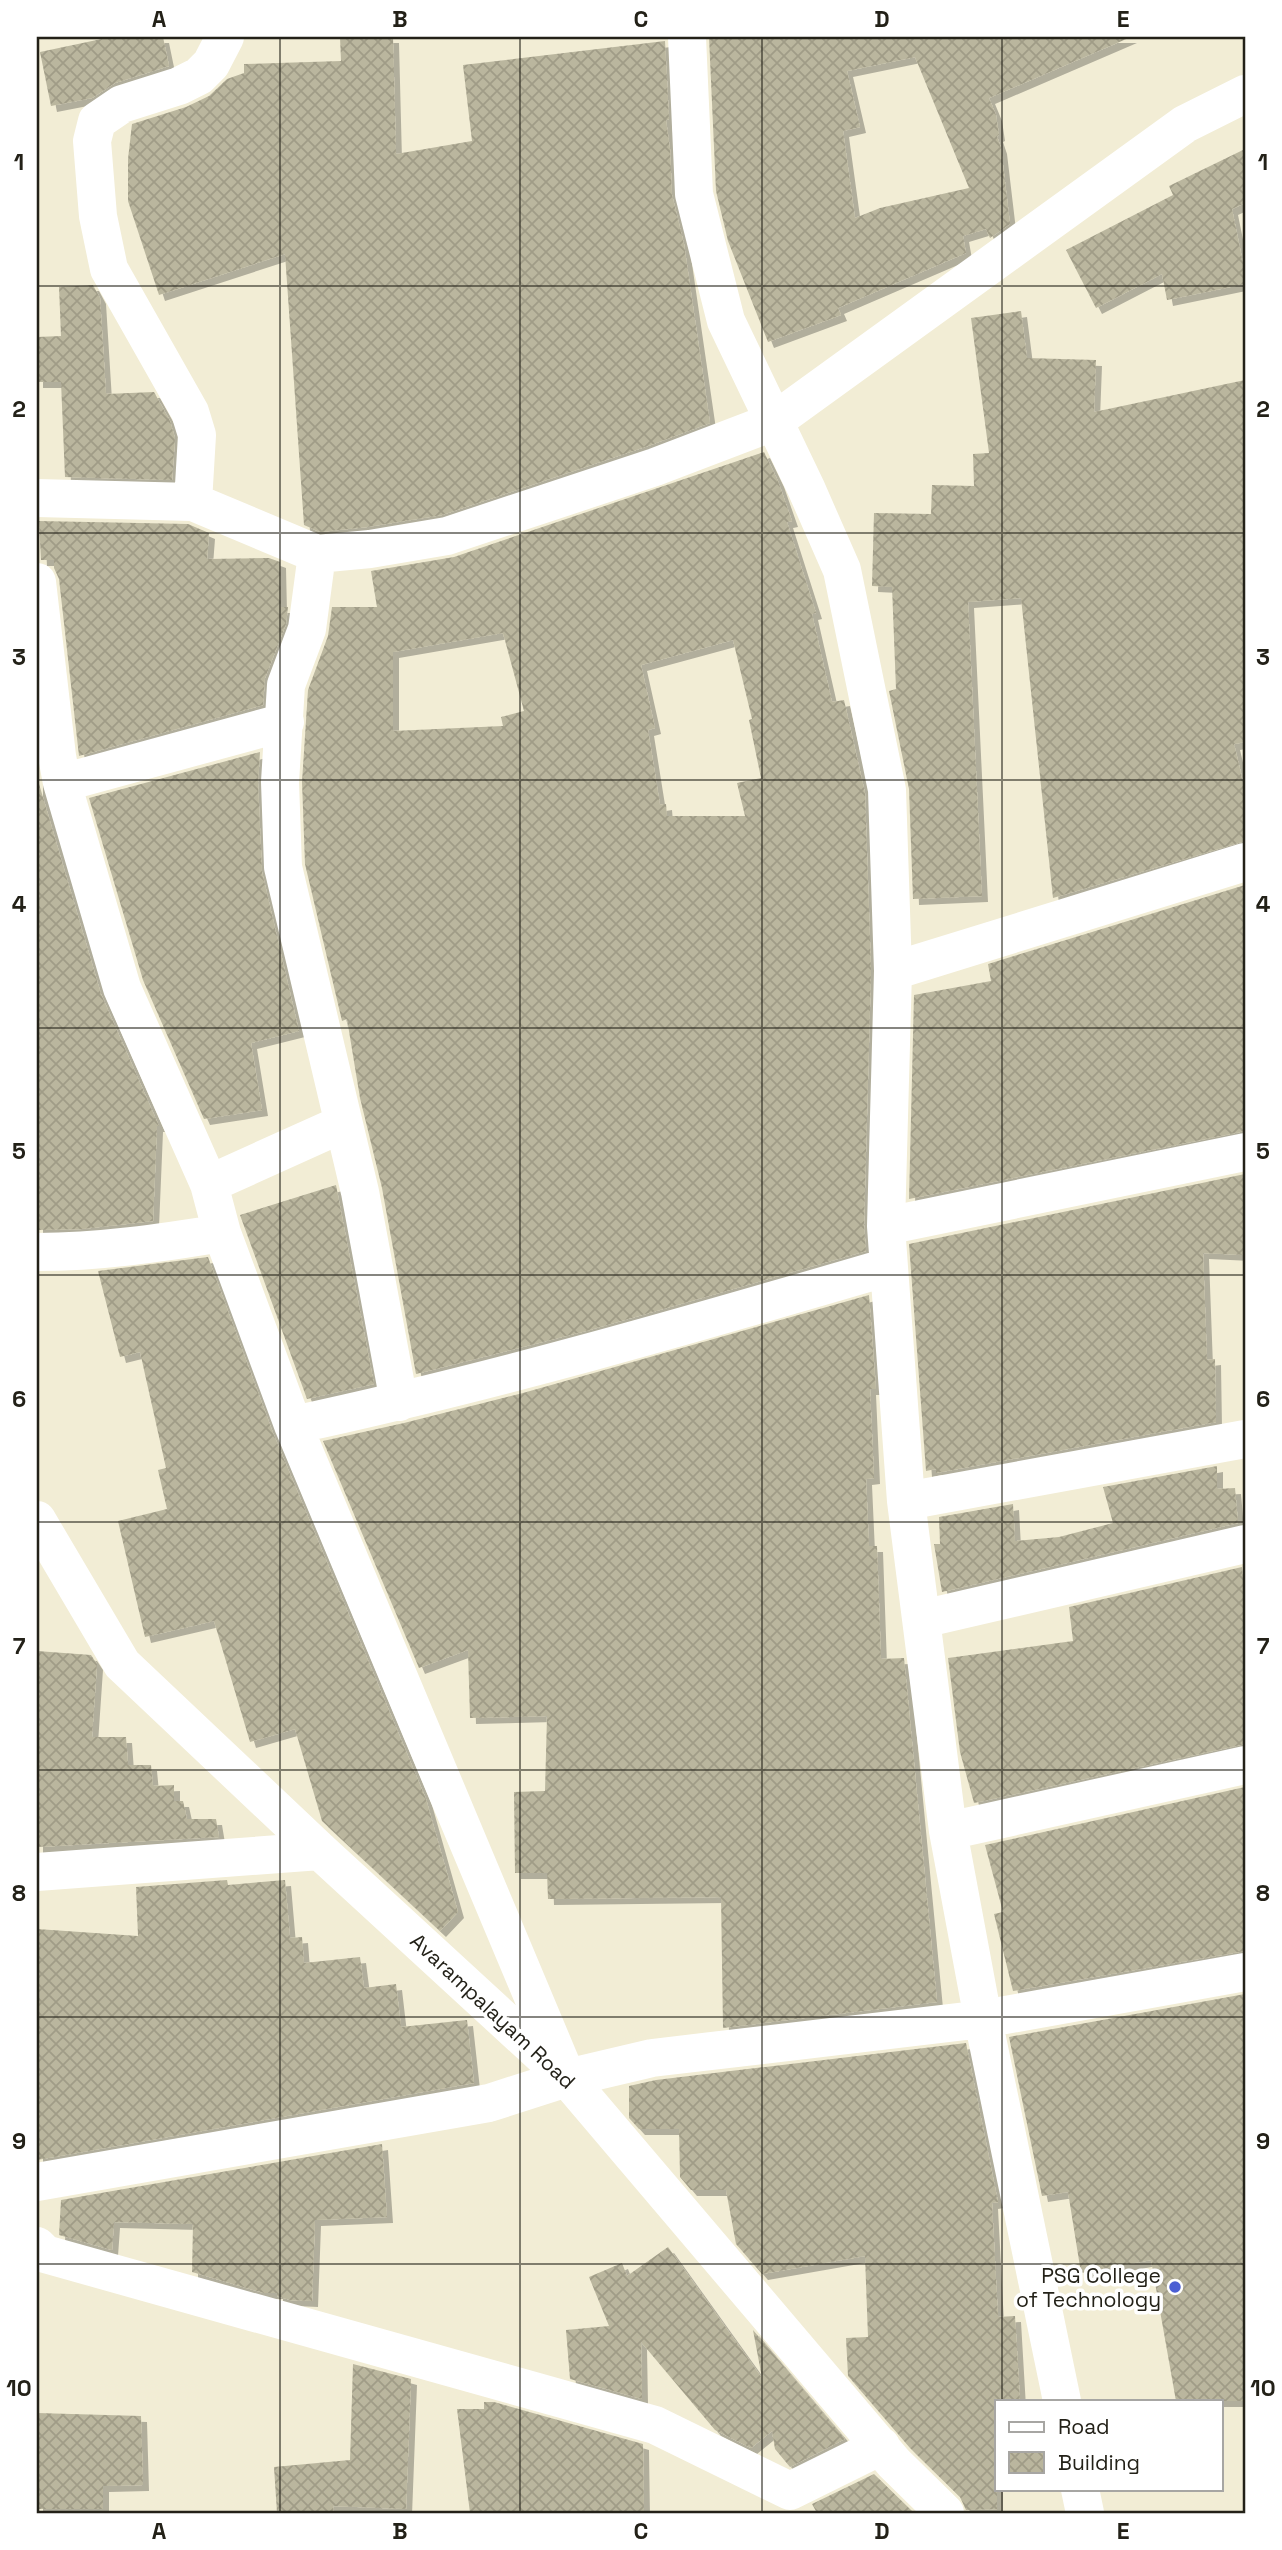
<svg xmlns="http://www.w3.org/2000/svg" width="1282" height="2550" font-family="'Space Grotesk',sans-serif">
<defs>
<pattern id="building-cross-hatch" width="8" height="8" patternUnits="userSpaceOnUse" patternTransform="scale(1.75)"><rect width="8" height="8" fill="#bab69e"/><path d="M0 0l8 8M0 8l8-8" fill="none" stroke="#a09c87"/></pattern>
<filter id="shadow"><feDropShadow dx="6" dy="6" stdDeviation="0" flood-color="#0004"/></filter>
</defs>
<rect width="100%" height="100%" fill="#f2edd5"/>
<path fill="url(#building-cross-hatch)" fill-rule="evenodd" filter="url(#shadow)" d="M111,37h52l6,29 -54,17 -23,15 -41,8 -11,-54z
M340,37h53l3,117 76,-13 -9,-76 202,-24 4,78 -3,1 4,29 2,46 12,49 26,179 -62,23 -206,69 -75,12 -47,5 -16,-7 -19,-271 -126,41 -31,-94v-42l4,-35 54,-17 23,-11 18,-17 17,-6v-9l97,-3z
M709,37h422l-142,61 7,17 3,20 -2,1 4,12 9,76 -20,14 -4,-9 -23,7 3,17 -128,55 3,7 -73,27 -40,-101 -12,-50zM915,57l54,131 -89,20 -25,10 -12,-87 17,-4 -13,-56z
M1245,149v54l-13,6 13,64v11l-78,16 -5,-26 -66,34 -30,-58 107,-55 -4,-9z
M93,285l7,13 6,96 48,-2 16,29 5,17 -3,42 -107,-3 -4,-95h-24v-45l24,-1 -2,-49z
M1021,311l6,47 69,2 -2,52 151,-32v362l-11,2 11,46v51l-192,57 -32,-300 -53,4 14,294 -69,3 -4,-110 -20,-98 7,-2 -4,-102 -20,-1 2,-73 57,1 1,-29 42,1 -1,-32 16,-1 -18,-135z
M764,452l14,29 14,40 -5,1 29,91 -4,1 20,88 12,-2 21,93 6,178 -7,254 2,26 -280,80 -170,43 -34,-186 -22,-90 -13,-79 -5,2 -37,-157 -3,-82 6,-92 20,-54 4,-29h45l-6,-36 83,-14zM503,633l21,78 -23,6 2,9 -110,5v-79zM733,640l19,79 -3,1 12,58 -24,5 8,33h-78l-1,-12 -6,1 -12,-75 7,-2 -14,-63z
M39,521l149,3 21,9 -2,26 62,-1 11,4 1,45h7l-2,17 -21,54 -2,27 -184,51 -20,-177 -5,-11v-8h-13z
M260,752l-2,31 4,89 37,159 -48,12 11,67 -58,9 -61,-139 -54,-182z
M37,777l64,217 58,132h-2l-4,95 -71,8 -45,1z
M1245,885v246l-336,68 5,-204 77,-14 -3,-17z
M1245,1174v81l-42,-2 4,107 8,-1 1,63 -280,51v-4l-10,2 -17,-227z
M336,1185l38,199 -67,15 -67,-184z
M208,1257l65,176 153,366 32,113 -18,19 -118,-110 -27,-92 -45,13 -36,-121 -69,16 -27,-116 49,-12 -9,-39 8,-2 -26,-116 -20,5 -22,-86z
M869,1295l7,94h-6l4,89 -8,1 3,67h8l4,113 23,-1 33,344 -214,26 -2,-131 -173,2 -1,-26h-32l-1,-81 31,-1 2,-75 -77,2 -2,-68 -49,18 -96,-227 81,-18 119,-30z
M1217,1466v23l18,-1 3,35 -296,69 -8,-48h6l-1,-27 74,-13 2,37 44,-4 54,-14 -10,-36z
M1242,1567l3,37v140l-271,59 -14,-51 -12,-94 125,-17 -4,-34z
M37,1651l54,4 6,9 -5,73h34l2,28h23l2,21 21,-1v16h9l4,18h29l3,18 -182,10z
M1245,1787v164l-232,40 -19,-77 9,-2 -18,-67z
M227,1880l1,5 57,-5 5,58 12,-1 2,26 56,-6 4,31 32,-4 5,43 66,-7 7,63 -437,77v-231l101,7 -2,-49z
M1245,1994v407h-69l-25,-141 -70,13 -13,-81 -26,4 -33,-159z
M966,2043l32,159 -6,1 6,114 17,-1 5,85h-23v108l-31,1 -6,-13 -50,-49 -62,-72 -2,-38 22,-1 -3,-81 -103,18 -26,-30 -10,-54h-35l-11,-13 -1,-48h-40l-10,-11v-32l27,-6z
M382,2144l5,73 -72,3 -3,81 -22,-1 -13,-4v-3h-13l-72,-21 1,-48 -79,-2 -2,28 -53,-15 2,-35z
M668,2247l94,131 -9,-48 92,109 -55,28 -15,-18 -3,-18 -21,17 -36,-18 -74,-88 1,57 -72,-20 -4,-49 43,-4 -20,-49 33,-14 5,13z
M353,2364l58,15 -5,130 -73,-3 1,7h-57l-3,-46 76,-7z
M484,2402h10l149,42 1,69h-174l-13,-104h27z
M37,2413l104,3 2,69 -40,1v23h-66z
M874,2474l40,39h-97l-5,-9z"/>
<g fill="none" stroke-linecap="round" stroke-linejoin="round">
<path stroke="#fff" stroke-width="38" d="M687,37l7,157 32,127 80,167 36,82 45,220 6,181 -7,255 20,275 42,330 35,188 79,382
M37,498l156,4 124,52 53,-5 77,-13 208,-69 118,-45 412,-298 60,-30
M193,502l4,-67 -7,-23 -81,-143 -11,-53 -6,-75 5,-20 25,-17 57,-18 20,-10 12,-12 14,-27
M317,554l-10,75 -21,56 -6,97 3,85 77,325 39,210
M37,582l20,174 5,27 60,205 87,196 13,49 71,192 274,653
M62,783l223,-61
M893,971l352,-109
M209,1184l133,-60
M886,1226l359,-74
M37,1252c62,0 124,-9 185,-19
M293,1425c201,-43 397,-100 595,-158
M906,1501l339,-62
M37,1520l85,144 198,187 247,227 327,385 51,50
M922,1619l323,-75
M948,1831l297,-66
M37,1872l283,-21
M37,2182l452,-79 78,-25 85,-20 331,-39 262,-47
M37,2246l8,8 610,171 135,66 91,-45
M1080,2489l5,24"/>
</g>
<path fill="none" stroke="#232118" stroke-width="2" stroke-opacity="0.55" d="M280,37v2476M520,37v2476M762,37v2476M1002,37v2364M37,286h1208M37,533h1208M37,780h1208M37,1028h1208M37,1275h1208M37,1522h1208M37,1770h1208M37,2017h1208M37,2264h1208M1002,2489v24"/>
<circle fill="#4b5ed3" stroke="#fff" stroke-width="2.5" cx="1175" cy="2287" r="7"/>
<g text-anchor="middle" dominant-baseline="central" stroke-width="7" stroke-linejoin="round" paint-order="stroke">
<g font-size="21" fill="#232118" stroke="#fff">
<text transform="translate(493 2011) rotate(43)">Avarampalayam Road</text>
</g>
<g font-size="21" fill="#232118" stroke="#fff" text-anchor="end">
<text x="1161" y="2275">PSG College<tspan x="1161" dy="24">of Technology</tspan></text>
</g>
</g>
<rect width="1282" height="2550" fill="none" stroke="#ffffff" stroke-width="77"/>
<rect x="995" y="2400" width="228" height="91" fill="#ffffff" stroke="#a7a6a3" stroke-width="2"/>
<rect x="1009" y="2422" width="35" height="10" fill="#ffffff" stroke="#a7a6a3" stroke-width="2"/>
<text x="1058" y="2434" font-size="21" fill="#232118">Road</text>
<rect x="1009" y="2452" width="35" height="21" fill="url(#building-cross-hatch)" stroke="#a7a6a3" stroke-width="2"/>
<text x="1058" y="2470" font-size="21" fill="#232118">Building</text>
<rect x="38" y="38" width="1206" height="2474" fill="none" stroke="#232118" stroke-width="2.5"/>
<g font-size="23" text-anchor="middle" font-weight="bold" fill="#232118">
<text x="159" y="27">A</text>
<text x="400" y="27">B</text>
<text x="641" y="27">C</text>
<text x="882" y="27">D</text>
<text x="1123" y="27">E</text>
<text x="19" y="170">1</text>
<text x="1263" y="170">1</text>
<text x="19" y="417">2</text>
<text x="1263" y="417">2</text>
<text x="19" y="665">3</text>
<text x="1263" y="665">3</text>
<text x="19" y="912">4</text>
<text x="1263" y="912">4</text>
<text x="19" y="1159">5</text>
<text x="1263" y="1159">5</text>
<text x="19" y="1407">6</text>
<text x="1263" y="1407">6</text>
<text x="19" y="1654">7</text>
<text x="1263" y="1654">7</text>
<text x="19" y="1901">8</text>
<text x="1263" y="1901">8</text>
<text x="19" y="2149">9</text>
<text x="1263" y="2149">9</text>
<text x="19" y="2396">10</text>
<text x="1263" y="2396">10</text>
<text x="159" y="2539">A</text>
<text x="400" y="2539">B</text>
<text x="641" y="2539">C</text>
<text x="882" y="2539">D</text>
<text x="1123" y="2539">E</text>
</g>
</svg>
